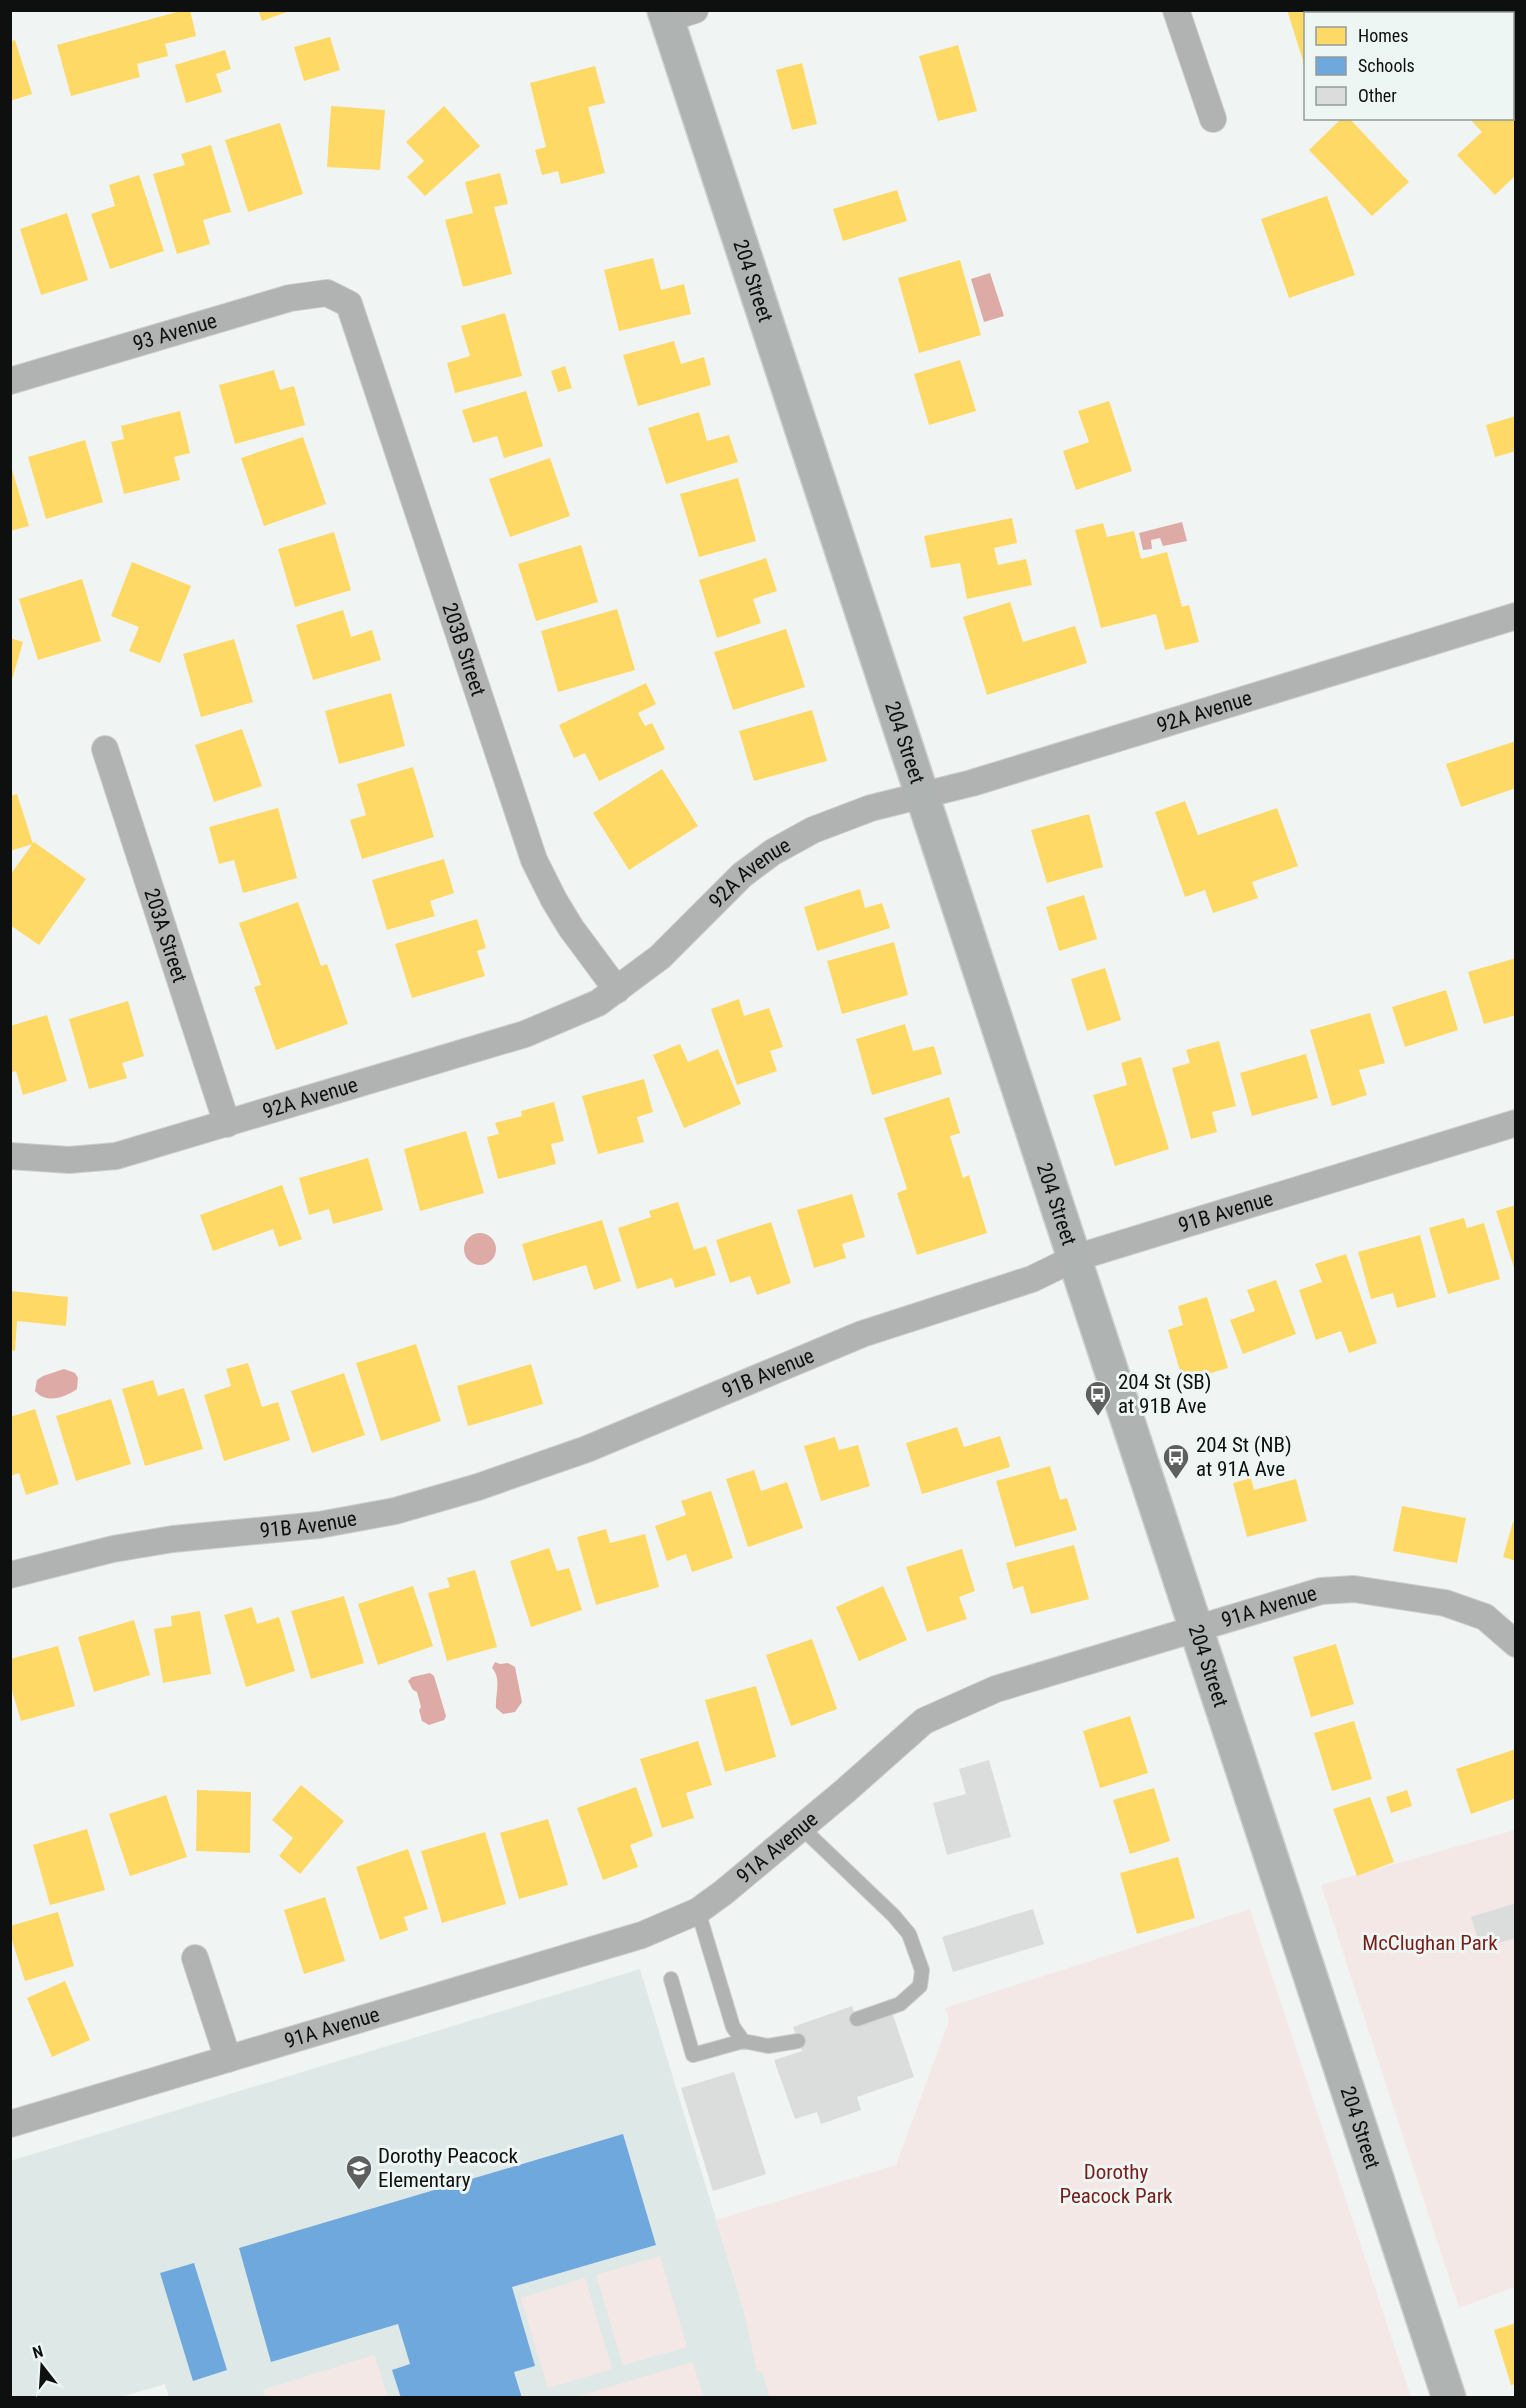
<svg xmlns="http://www.w3.org/2000/svg" width="1526" height="2408" font-family="'Roboto Condensed',sans-serif">
<rect width="100%" height="100%" fill="#f0f4f3"/>
<path fill="#dee9e7" d="M640,1969l130,428 -601,1 -4,-14 -44,13h-109l-2,-236z"/>
<path fill="#f4e8e6" d="M1515,1830v457l-56,21 -138,-423z
M1250,1909l161,488h-641l-8,-26h-5l-14,-64 -27,-87 180,-55 53,-144 -4,-13z
M660,2256l27,91 -64,18 -27,-90z
M585,2278l27,91 -64,19 -27,-90z
M374,2355l14,42h-122l-3,-7z
M693,2362l10,35h-127z"/>
<path fill="#deaaa5" d="M990,273l14,43 -20,6 -13,-43z
M1182,522l5,19 -24,5 -3,-8 -9,2 1,9 -9,1 -4,-17z
M464 1249a16 16 0 1 1 32 0a16 16 0 1 1-32 0Z
M64,1369l11,4 3,5 -1,11c-13,9 -31,15 -42,2l2,-11 6,-4z
M495,1662l5,2 8,-1 7,4 7,35 -7,10 -12,2 -7,-6c-1,-14 6,-29 -4,-40z
M430,1673l4,3 12,40 -2,4 -15,5 -7,-4 -3,-11 2,-3 -4,-15 -4,-2 -5,-9 4,-4z"/>
<path fill="#ffd966" d="M184,10h6l6,26 -31,8 3,12 -31,8 3,13 -69,19 -14,-51z
M258,10h32v1l-28,10z
M1287,10h51l1,4h-33v56z
M1410,10h59l1,4h-59z
M330,37l10,33 -36,11 -10,-34z
M15,40l17,54 -22,7v-59z
M958,45l19,66 -39,10 -19,-65z
M225,50l6,19 -15,5 6,18 -36,11 -11,-38z
M802,63l15,61 -25,6 -16,-60z
M595,66l10,37 -17,4 17,66 -44,11 -3,-13 -16,4 -7,-25 11,-3 -16,-64z
M1512,104l4,3v68l-21,20 -38,-40 25,-23 -13,-14h43z
M331,106l54,4 -5,60 -53,-3z
M444,106l36,40 -55,50 -18,-19 17,-16 -18,-19z
M1342,118h7l60,64 -37,34 -63,-66z
M280,123l23,71 -55,18 -23,-72z
M211,145l20,67 -28,8 7,24 -33,10 -24,-80 32,-9 -4,-11z
M500,173l8,31 -14,3 18,67 -49,13 -18,-67 28,-7 -8,-31z
M139,175l25,76 -54,18 -19,-55 24,-8 -6,-21z
M897,190l10,31 -64,20 -10,-32z
M1327,196l28,79 -66,23 -28,-79z
M67,213l21,67 -47,15 -21,-66z
M653,258l8,32 23,-6 7,30 -72,17 -15,-61z
M960,260l21,75 -62,18 -21,-75z
M505,313l17,63 -67,17 -8,-30 23,-7 -9,-30z
M674,341l7,23 23,-7 7,28 -73,21 -15,-51z
M960,360l16,51 -47,14 -15,-51z
M565,366l7,22 -14,4 -7,-21z
M274,370l6,20 14,-4 11,39 -70,19 -16,-59z
M526,391l17,55 -39,12 -7,-22 -24,7 -11,-33z
M1109,401l23,70 -56,19 -13,-39 26,-9 -11,-31z
M180,411l10,42 -16,4 6,23 -56,14 -13,-52 13,-3 -3,-13z
M699,412l8,29 22,-6 9,27 -72,22 -18,-56z
M1516,416v35l-21,6 -9,-32z
M303,437l23,67 -62,22 -23,-68z
M85,440l18,62 -57,17 -18,-62z
M550,458l20,58 -60,21 -21,-58z
M10,463l19,63 -19,5z
M738,478l18,63 -57,16 -19,-63z
M1012,518l5,25 -23,5 4,17 28,-6 6,26 -65,14 -7,-36 -29,5 -7,-32z
M1103,523l4,14 27,-6 7,28 26,-7 15,55 7,-2 10,37 -34,8 -9,-36 -55,14 -26,-98z
M334,532l17,58 -56,17 -17,-58z
M581,545l17,57 -62,19 -18,-57z
M766,558l11,33 -24,8 8,24 -44,15 -18,-58z
M132,562l59,24 -31,77 -31,-12 10,-24 -28,-11z
M82,579l19,62 -63,19 -19,-61z
M1010,602l13,40 52,-16 12,37 -100,32 -24,-78z
M617,609l18,61 -77,22 -17,-61z
M343,610l8,27 21,-7 9,30 -68,20 -17,-55z
M786,629l19,58 -72,23 -19,-58z
M10,638l13,4 -12,41h-1z
M234,639l19,63 -52,15 -18,-63z
M646,683l10,21 -18,9 7,13 7,-3 13,26 -66,32 -14,-28 -11,5 -15,-33z
M391,693l14,53 -66,18 -14,-53z
M812,710l15,51 -73,20 -15,-50z
M242,729l20,57 -48,16 -19,-57z
M1516,741v47l-55,19 -15,-43z
M413,767l21,70 -72,22 -12,-39 16,-5 -9,-31z
M662,769l36,57 -69,44 -36,-57z
M17,794l16,50 -23,7v-55z
M1185,801l13,34 79,-27 21,58 -46,16 6,16 -45,15 -8,-23 -20,7 -30,-85z
M278,808l19,70 -54,15 -9,-33 -15,4 -10,-37z
M1089,814l14,53 -56,16 -16,-53z
M34,842l52,37 -47,66 -29,-20v-50z
M444,859l10,34 -24,8 5,15 -48,14 -15,-50z
M860,889l5,19 17,-5 8,25 -73,23 -13,-44z
M1084,895l13,44 -38,12 -13,-44z
M298,902l23,64 6,-2 21,60 -72,26 -22,-63 7,-2 -22,-62z
M477,919l9,29 -9,3 8,25 -73,22 -17,-54z
M894,942l14,53 -66,19 -15,-53z
M1516,958v57l-32,9 -16,-52z
M1105,968l16,52 -34,11 -16,-52z
M1446,990l12,40 -53,17 -13,-40z
M739,999l5,17 25,-8 14,39 -13,4 7,20 -40,14 -26,-76z
M128,1001l16,55 -22,7 5,15 -38,11 -20,-70z
M1370,1013l15,50 -26,7 8,25 -35,11 -22,-76z
M47,1015l20,66 -44,14 -7,-24 -6,2v-47z
M905,1024l8,27 21,-5 8,28 -70,21 -16,-56z
M1219,1041l17,65 -24,6 5,20 -26,7 -19,-71 18,-5 -4,-13z
M680,1044l8,18 30,-13 23,55 -57,24 -31,-73z
M1306,1054l12,44 -66,18 -12,-43z
M1141,1057l28,92 -54,17 -22,-71 34,-10 -6,-22z
M644,1079l9,33 -16,5 7,25 -46,12 -16,-58z
M949,1097l11,36 -10,3 13,42 6,-3 18,58 -70,22 -20,-62 10,-4 -23,-71z
M554,1102l10,39 -13,3 5,20 -58,15 -11,-42 12,-3 -4,-11 27,-7 -1,-5z
M466,1131l18,62 -64,18 -16,-62z
M368,1158l15,52 -50,14 -4,-15 -20,6 -10,-37z
M282,1185l20,54 -23,8 -6,-18 -60,22 -13,-36z
M852,1194l13,43 -23,7 4,14 -32,10 -17,-58z
M678,1202l16,48 12,-4 10,29 -41,13 -3,-10 -35,11 -19,-61 33,-11 -2,-6z
M1516,1205v66h-1l-19,-60z
M1464,1218l3,10 17,-5 16,56 -52,15 -19,-66z
M602,1220l19,61 -27,9 -8,-25 -53,16 -11,-37z
M771,1222l20,61 -34,12 -7,-19 -20,7 -14,-43z
M1420,1235l16,62 -39,11 -4,-15 -22,6 -13,-47z
M1346,1254l31,89 -28,10 -8,-22 -25,9 -17,-50 23,-8 -7,-18z
M1276,1280l20,54 -53,20 -13,-34 25,-9 -8,-21z
M10,1291l58,6 -2,29 -49,-5 -2,30 -5,-1z
M1207,1297l21,71 -45,13 -15,-51 15,-5 -5,-19z
M416,1344l25,77 -60,20 -25,-78z
M248,1363l14,44 16,-5 12,38 -66,21 -20,-66 27,-9 -5,-17z
M531,1364l12,40 -75,22 -11,-40z
M344,1373l21,62 -53,18 -21,-62z
M153,1380l5,16 26,-8 19,61 -58,17 -23,-77z
M111,1399l20,65 -55,17 -20,-65z
M35,1409l24,75 -33,11 -7,-22 -9,3v-59z
M957,1427l7,20 36,-11 10,31 -88,27 -16,-51z
M835,1437l4,13 19,-5 12,41 -49,15 -17,-55z
M1050,1466l10,34 7,-2 10,32 -62,17 -19,-66z
M754,1470l7,21 26,-9 16,46 -55,19 -22,-68z
M1251,1478l3,12 42,-11 11,42 -60,16 -14,-54z
M711,1491l22,67 -41,14 -6,-18 -19,7 -12,-35 31,-11 -5,-14z
M1402,1506l64,12 -9,45 -64,-12z
M1513,1522l3,1v38l-13,-4z
M606,1529l4,14 35,-9 14,53 -63,18 -19,-68z
M1074,1545l15,54 -58,15 -8,-28 -10,3 -7,-26z
M549,1548l8,23 12,-3 13,42 -51,17 -21,-66z
M962,1549l13,42 -16,6 8,22 -40,13 -21,-65z
M475,1570l22,77 -50,14 -19,-68 22,-6 -3,-9z
M413,1586l20,60 -55,19 -20,-61z
M883,1586l24,54 -48,21 -23,-54z
M344,1596l20,67 -53,16 -20,-68z
M252,1607l5,17 22,-7 16,54 -49,16 -22,-72z
M200,1611l11,63 -48,9 -9,-54 18,-3 -1,-10z
M134,1620l16,55 -56,17 -16,-55z
M812,1639l25,70 -46,17 -25,-71z
M1336,1644l18,60 -43,13 -18,-60z
M58,1646l17,60 -54,15 -11,-37v-25z
M756,1686l20,71 -51,15 -20,-72z
M1130,1716l18,57 -48,15 -17,-57z
M1354,1721l18,58 -40,12 -18,-58z
M698,1741l14,44 -26,8 8,25 -32,10 -22,-69z
M1516,1749v49l-45,16 -15,-45z
M301,1785l43,36 -44,53 -21,-18 14,-18 -21,-18z
M636,1787l17,49 -23,9 8,22 -35,13 -26,-72z
M1154,1788l16,53 -40,13 -17,-54z
M197,1790l54,2 -1,61 -54,-2z
M1407,1790l5,16 -21,7 -5,-16z
M166,1795l21,62 -57,19 -21,-62z
M1370,1797l24,65 -37,14 -24,-67z
M548,1819l20,66 -49,14 -19,-66z
M87,1829l18,61 -55,15 -17,-60z
M485,1832l21,72 -64,19 -21,-72z
M408,1849l20,60 -24,8 4,13 -28,10 -24,-73z
M1178,1857l17,61 -58,16 -17,-61z
M325,1897l20,64 -41,13 -20,-64z
M58,1912l16,54 -49,15 -15,-47v-8z
M65,1981l25,59 -38,17 -25,-59z
M1516,2323v61l-5,1 -17,-55z"/>
<path fill="#6fa8dc" d="M623,2134l33,111 -144,42 23,79 -21,6 8,26h-121l-9,-28 18,-6 -12,-40 -127,38 -32,-114z
M194,2263l33,107 -34,11 -33,-108z"/>
<path fill="#dadddc" d="M989,1760l22,77 -64,18 -14,-52 33,-9 -7,-25z
M1516,1903v35l-35,10 -10,-31z
M1033,1909l11,35 -91,28 -11,-35z
M852,2006l6,18 34,-12 22,65 -57,20 4,13 -40,14 -4,-12 -22,7 -21,-59 28,-9 -9,-24z
M734,2072l32,102 -53,17 -32,-103z"/>
<g fill="none" stroke-linecap="round" stroke-linejoin="round">
<g stroke="#cdcfcf" stroke-width="16">
<path id="lane" d="M801,1827l93,89 15,18 13,36 -2,16 -20,18 -43,15
M698,1911l35,116 10,14 25,5 30,-5
M671,1979l22,76 50,-14"/>
</g>
<g stroke="#cdcfcf" stroke-width="28">
<g id="street">
<path d="M1176,10l37,109"/>
<path d="M667,19l28,-9"/>
<path id="s1" d="M10,381l280,-83 37,-5 22,11 185,556 20,40 17,28 46,62"/>
<path id="s2" d="M105,749l122,375"/>
<path id="s3" d="M10,1156l59,4 47,-4 409,-122 73,-31 62,-46 82,-82 31,-23 40,-22 58,-22 101,-25 544,-167"/>
<path id="s4" d="M10,1575l103,-26 60,-10 146,-14 76,-14 83,-24 109,-38 275,-115 170,-55 43,-21 441,-135"/>
<path d="M195,1958l33,101"/>
<path id="s5" d="M10,2124l632,-189 56,-24 26,-19 121,-101 79,-70 72,-32 325,-98 33,-2 91,14 40,14 31,27"/>
</g>
</g>
<g stroke="#cdcfcf" stroke-width="36">
<g id="secondary">
<path id="s6" d="M664,10l785,2388"/>
</g>
</g>
<use href="#lane" stroke="#b1b3b2" stroke-width="14"/>
<use href="#street" stroke="#b1b3b2" stroke-width="26"/>
<use href="#secondary" stroke="#afb3b2" stroke-width="33"/>
</g>
<defs>
<g id="bus-pin" transform="scale(1.35)"><path d="M0 17L-7.5 6A9.5 9.5 0 1 1 7.5 6Z" fill="#5d605f" stroke="#eef6f4"/><path d="M-5-6H5V4H4V6H2V4H-2V6H-4V4H-5ZM-3.5-4V0h7V-4ZM-3.5 1.2v1.5H-2V1.2ZM2 1.2v1.5H3.5V1.2Z" fill="#fff"/></g>
<g id="school-pin" transform="scale(1.35)"><path d="M0 17L-7.5 6A9.5 9.5 0 1 1 7.5 6Z" fill="#5d605f" stroke="#eef6f4"/><path d="M0-5L7-2L0 1L-7-2ZM-4 1L0 2.5L4 1V4Q0 6-4 4Z" fill="#fff"/></g>
</defs>
<g fill-rule="evenodd">
<use href="#bus-pin" x="1098" y="1394"/>
<use href="#bus-pin" x="1176" y="1457"/>
<use href="#school-pin" x="359" y="2168"/>
</g>
<g text-anchor="middle" dominant-baseline="central" stroke-width="6" stroke-linejoin="round" paint-order="stroke">
<g font-size="21" fill="#0e1010" stroke="#eef6f4">
<text stroke="none"><textPath href="#s6" startOffset="285">204 Street</textPath></text>
<text stroke="none"><textPath href="#s1" startOffset="172">93 Avenue</textPath></text>
<text stroke="none"><textPath href="#s1" startOffset="718">203B Street</textPath></text>
<text stroke="none"><textPath href="#s3" startOffset="1299">92A Avenue</textPath></text>
<text stroke="none"><textPath href="#s6" startOffset="771">204 Street</textPath></text>
<text stroke="none"><textPath href="#s3" startOffset="813">92A Avenue</textPath></text>
<text stroke="none"><textPath href="#s2" startOffset="196">203A Street</textPath></text>
<text stroke="none"><textPath href="#s3" startOffset="309">92A Avenue</textPath></text>
<text stroke="none"><textPath href="#s6" startOffset="1257">204 Street</textPath></text>
<text stroke="none"><textPath href="#s4" startOffset="1275">91B Avenue</textPath></text>
<text stroke="none"><textPath href="#s4" startOffset="789">91B Avenue</textPath></text>
<text stroke="none"><textPath href="#s4" startOffset="303">91B Avenue</textPath></text>
<text stroke="none"><textPath href="#s5" startOffset="1380">91A Avenue</textPath></text>
<text stroke="none"><textPath href="#s6" startOffset="1743">204 Street</textPath></text>
<text stroke="none"><textPath href="#s5" startOffset="822">91A Avenue</textPath></text>
<text stroke="none"><textPath href="#s5" startOffset="336">91A Avenue</textPath></text>
<text stroke="none"><textPath href="#s6" startOffset="2229">204 Street</textPath></text>
</g>
<g font-size="21" fill="#0e1010" stroke="#eef6f4" text-anchor="start">
<text x="1118" y="1382">204 St (SB)<tspan x="1118" dy="24">at 91B Ave</tspan></text>
<text x="1196" y="1445">204 St (NB)<tspan x="1196" dy="24">at 91A Ave</tspan></text>
<text x="378" y="2156">Dorothy Peacock<tspan x="378" dy="24">Elementary</tspan></text>
</g>
<g font-size="21" fill="#761e1b" stroke="#eef6f4">
<text x="1430" y="1943">McClughan Park</text>
<text x="1116" y="2172">Dorothy<tspan x="1116" dy="24">Peacock Park</tspan></text>
</g>
</g>
<rect width="1526" height="2408" fill="none" stroke="#0e1010" stroke-width="24"/>
<rect x="1304" y="12" width="210" height="108" fill="#eef6f4" stroke="#949a99" stroke-width="1.5"/>
<rect x="1316" y="27" width="30" height="18" fill="#ffd966" stroke="#949a99" stroke-width="1.5"/>
<text x="1358" y="42" font-size="18" fill="#0e1010">Homes</text>
<rect x="1316" y="57" width="30" height="18" fill="#6fa8dc" stroke="#949a99" stroke-width="1.5"/>
<text x="1358" y="72" font-size="18" fill="#0e1010">Schools</text>
<rect x="1316" y="87" width="30" height="18" fill="#dadddc" stroke="#949a99" stroke-width="1.5"/>
<text x="1358" y="102" font-size="18" fill="#0e1010">Other</text>
<g transform="translate(42 2366) rotate(343)" stroke="#eef6f4" stroke-width="4.5" paint-order="stroke">
<path d="M0-4.5L10 22L0 15L-10 22Z" fill="#0e1010"/>
<text y="-9" font-size="16" font-weight="bold" text-anchor="middle" fill="#0e1010">N</text>
</g>
</svg>
